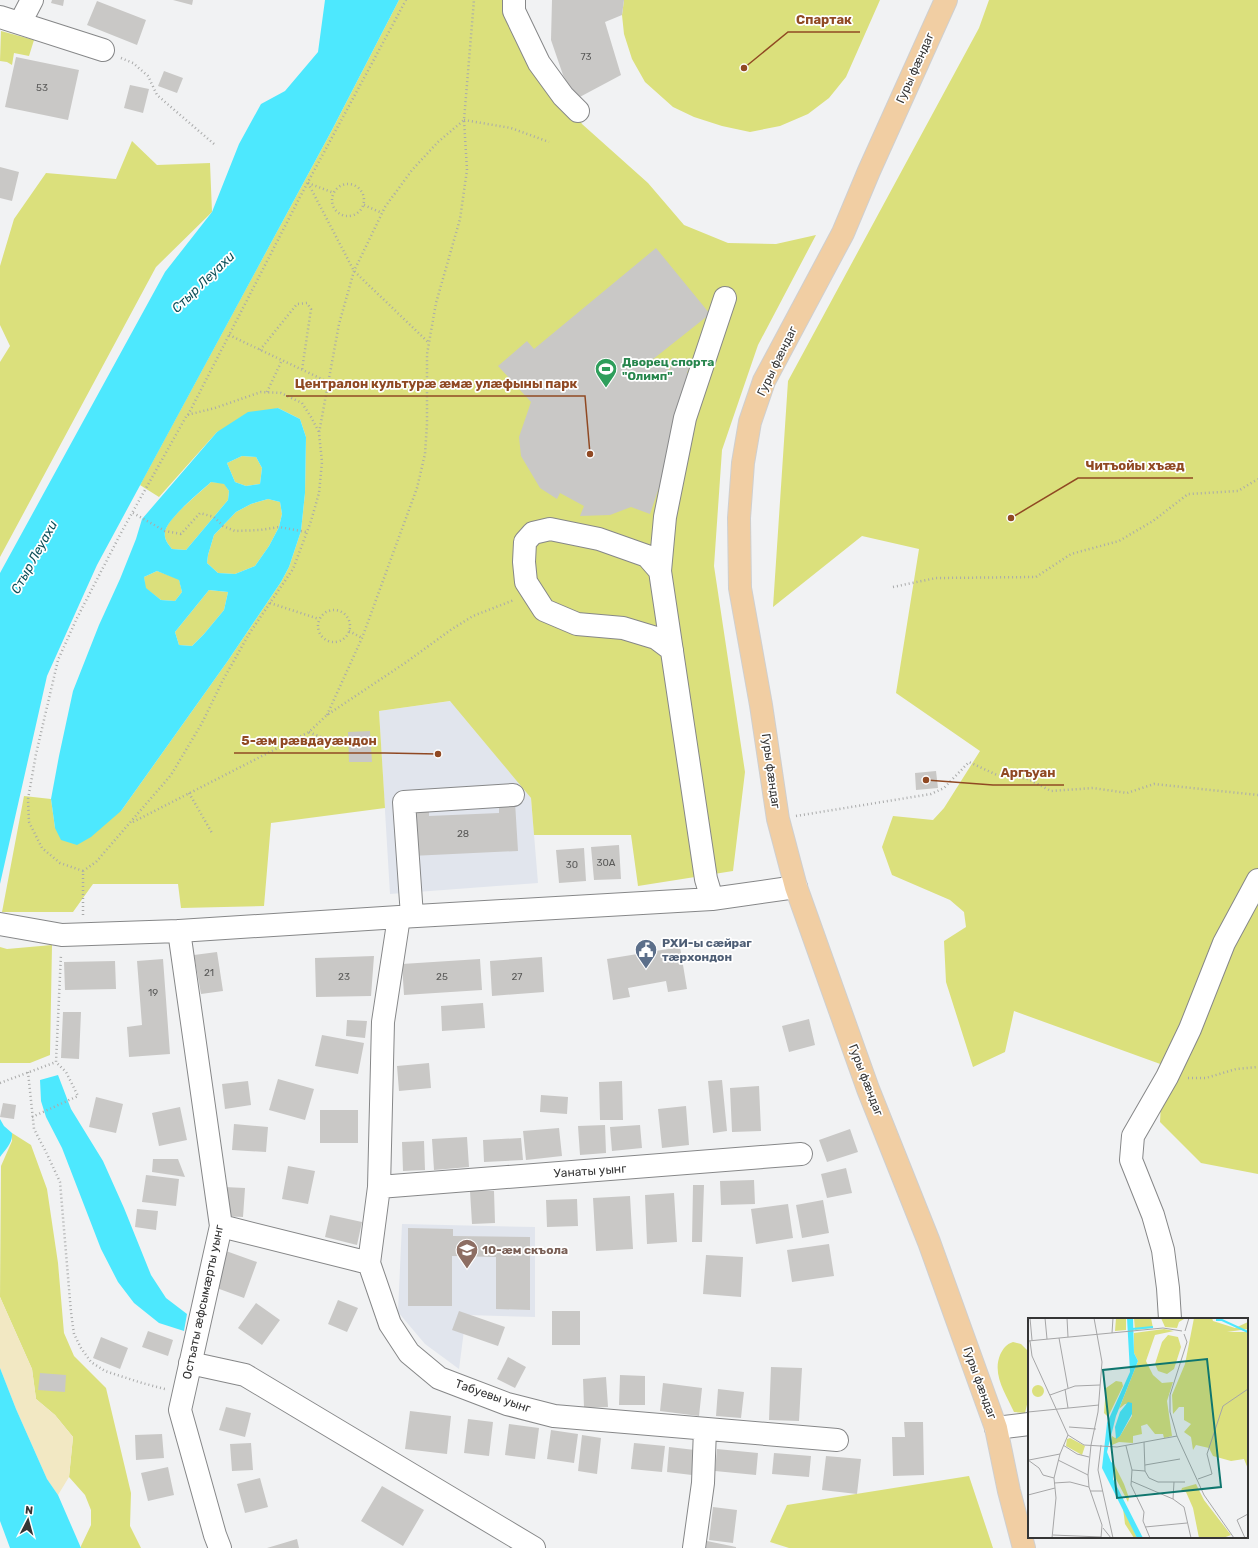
<svg xmlns="http://www.w3.org/2000/svg" width="1258" height="1548" font-family="Rubik,sans-serif">
<rect width="100%" height="100%" fill="#f1f2f3"/>
<path fill="#e1e5ed" d="M451,701l80,97 7,85 -148,11 -11,-183z
M402,1224l133,3v90l-69,-2 -7,54 -34,-25 -27,-32z"/>
<path fill="#dbe07c" d="M399,0h126l1,14 26,54 30,56 66,59 36,42 44,18 48,1 40,-9 -58,110 -36,105 -8,116 31,206 -12,99 -95,15 -7,-51h-97l-3,-37 -81,-97 -71,10 6,97 -114,15 -7,83 -83,2 -3,-24h-85l-20,28h-71l22,-116 27,3 4,29 66,-17 106,-149 54,-80 8,-15 12,-36 4,-38 1,-56 -6,-18 -22,-11 -61,24 -58,65 -19,-12 192,-355z
M624,0h256l-34,77 -17,21 -21,16 -28,12 -30,6 -28,-6 -28,-9 -21,-10 -28,-25 -13,-23 -8,-25 -2,-19z
M989,0h269v1174l-57,-11 -41,-41 3,-57 -149,-54 -9,41 -32,15 -27,-85 -2,-41 22,-14 -2,-15 -14,-12 -58,-25 -10,-28 11,-31 40,4 11,-12 36,-57 -84,-58 23,-144 -57,-13 -89,71 15,-226 191,-353z
M1,31l33,9 -5,16 -15,-3 -2,12 -5,-3 -7,-1z
M132,141l25,24 53,-2 2,49 -56,55 -156,290v-195l10,-16 -10,-21v-59l14,-47 32,-46 70,6z
M242,456l14,1 6,11 -2,16 -14,2 -11,-4 -8,-19z
M211,482l13,1 5,8 -1,9 -42,50 -14,-1c-5,-6 -8,-10 -7,-17 2,-14 35,-39 46,-50z
M268,499l12,3 2,12 -3,13 -10,19 -14,20 -20,8 -17,-1 -11,-10 1,-8 6,-20 22,-23 15,-8z
M157,571l22,8 3,13 -7,9 -14,-1 -16,-12 -1,-11z
M209,590l19,2 -4,18 -20,24 -12,12 -13,-1 -4,-13z
M52,945l-2,110 -20,8h-30v-116l7,2z
M12,1133l19,12 16,44 11,74 6,70 10,23 32,32 25,105 -1,33 11,22h-60v-2l10,-21v-15l-6,-15 -16,-18 4,-40 -18,-22 -19,-16 -4,-30 -32,-72 1,-131 11,-25z
M1013,1342l8,2 8,8v44l-4,17 -11,-1c-8,-18 -22,-37 -14,-57 3,-6 6,-11 13,-13z
M969,1476l24,72h-204l-19,-6 17,-37z"/>
<path fill="#f2e8c3" d="M0,1297l32,72 4,30 19,16 18,22 -4,40 -11,18 -11,-16 -31,-70 -16,-41z"/>
<path fill="#4de8fe" fill-rule="evenodd" d="M325,0h74l-67,130 -235,435 -50,111 -47,208v-311l165,-301 47,-60 27,-68 22,-40 24,-13 33,-39z
M278,408l22,11 6,18 -1,56 -4,38 -12,36 -8,15 -54,80 -106,149 -30,26 -14,8 -16,-5 -6,-12 -4,-29 8,-43 14,-65 26,-66 21,-46 16,-40 6,-20 75,-87 31,-20zM242,456l14,1 6,11 -2,16 -14,2 -11,-4 -8,-19zM211,482l13,2 5,7 -1,9 -42,50 -14,-1c-5,-6 -8,-10 -7,-17 2,-13 35,-40 46,-50zM268,499l12,3 2,12 -3,13 -10,19 -14,20 -20,8 -17,-1 -11,-10 1,-8 6,-20 22,-23 15,-8zM157,571l22,9 3,12 -7,9 -14,-1 -15,-12 -2,-11zM209,590l19,2 -4,18 -20,24 -12,12 -13,-1 -4,-13z
M58,1075l13,34 32,52 21,47 27,67 15,23 21,16 -3,17 -25,-8 -25,-20 -16,-21 -17,-33 -39,-101 -16,-31 -5,-16 -1,-21z
M0,1119l4,7 8,7c1,10 -7,17 -12,24z
M0,1368l16,41 31,70 11,16 23,53h-71l-10,-27z"/>
<path fill="#c9c8c6" d="M52,0h12l-1,6 -12,-3z
M173,0h20l-1,5z
M552,0h72l-2,15 -17,7 16,53 -45,24 -13,-24 -12,-35z
M97,1l49,19 -9,25 -50,-20z
M16,57l63,13 -11,50 -63,-13z
M164,71l19,7 -6,15 -19,-7z
M130,85l19,4 -6,24 -19,-5z
M0,167l19,5 -7,29 -12,-3z
M656,248l54,66 -58,46 18,10 2,-12 19,5 -4,10 10,4 -47,137 -19,-7 -21,8 -30,1 4,-10 -24,-13 -3,6 -17,-11 -19,-32 -2,-19 12,-35 -33,-36 29,-25 7,8z
M370,731l2,31h-23l-1,-30z
M936,771l2,17 -22,2 -1,-17z
M515,802l3,49 -107,5 -2,-49 20,-1v10l70,-3v-10z
M619,845l2,34 -27,1 -3,-33z
M584,848l2,33 -27,2 -3,-33z
M680,947l7,42 -19,3 -2,-11 -38,7 2,9 -17,3 -6,-41z
M217,952l6,39 -22,3 -7,-39z
M374,956l-3,40 -55,1 -1,-39z
M542,957l2,35 -52,4 -2,-35z
M163,959l7,95 -41,3 -2,-30 15,-2 -5,-64z
M480,959l2,31 -78,5 -2,-31z
M115,961l1,28 -51,1 -1,-28z
M483,1003l2,25 -43,3 -1,-25z
M63,1012h18l-2,47 -18,-1z
M809,1019l6,26 -26,7 -7,-26z
M347,1020l20,1 -2,17 -19,-2z
M322,1035l42,8 -6,31 -43,-8z
M429,1063l2,25 -32,3 -2,-25z
M278,1079l36,10 -9,31 -36,-10z
M722,1080l5,51 -14,2 -5,-52z
M248,1081l3,24 -26,4 -3,-25z
M622,1081l1,39h-23l-1,-38z
M759,1086l2,45 -29,1 -2,-44z
M541,1095l27,2 -1,17 -27,-2z
M96,1097l27,7 -7,29 -27,-6z
M3,1103l13,2 -2,14 -14,-2z
M686,1106l3,39 -27,3 -4,-39z
M180,1107l7,33 -28,6 -7,-33z
M320,1110h38v33h-38z
M234,1124l34,3 -2,25 -34,-2z
M605,1125l1,28 -26,2 -2,-29z
M640,1125l2,23 -30,3 -2,-24z
M559,1128l3,28 -36,4 -3,-29z
M850,1129l8,23 -31,10 -8,-22z
M467,1137l2,30 -35,3 -2,-31z
M521,1138l2,22 -39,2 -1,-22z
M424,1141l1,29 -22,1 -1,-29z
M153,1159h25l7,18 -33,-5z
M288,1166l27,5 -7,33 -26,-5z
M846,1168l6,25 -25,5 -6,-24z
M146,1175l33,4 -3,27 -34,-4z
M754,1180l1,24 -34,1 -1,-24z
M693,1185h11l-2,57h-10z
M224,1187l21,1 -2,29 -21,-1z
M470,1191h24l1,32 -23,1z
M674,1193l3,49 -30,2 -2,-49z
M630,1196l3,53 -37,2 -3,-53z
M577,1199l1,27 -31,1 -1,-27z
M823,1200l6,33 -27,5 -6,-33z
M788,1204l5,34 -37,6 -5,-35z
M137,1209l21,2 -2,19 -21,-3z
M330,1215l32,7 -5,23 -32,-8z
M408,1228l45,1v7l77,1v73l-34,-1v-52l-44,-1v50h-44z
M829,1244l5,32 -42,6 -5,-32z
M226,1251l31,11 -13,36 -30,-11z
M706,1255l37,2 -2,40 -38,-3z
M338,1300l20,8 -11,24 -19,-8z
M256,1303l24,17 -18,25 -24,-17z
M459,1311l46,16 -7,19 -46,-16z
M552,1311h28v34h-28z
M148,1331l25,9 -5,16 -26,-9z
M101,1337l27,11 -8,21 -27,-11z
M508,1357l18,10 -11,21 -18,-9z
M771,1367l31,1 -3,53 -30,-1z
M40,1373l26,2 -1,17 -27,-2z
M620,1375l25,1v29h-26z
M606,1377l2,30 -24,1 -1,-29z
M663,1383l39,5 -3,28 -39,-5z
M718,1389l26,3 -3,26 -25,-2z
M226,1407l25,6 -6,24 -26,-7z
M410,1411l41,5 -4,38 -42,-5z
M468,1419l25,3 -4,34 -25,-3z
M904,1422h19l1,53 -31,1 -1,-39h13z
M509,1424l30,4 -4,31 -30,-4z
M551,1430l27,4 -4,29 -27,-4z
M162,1434l2,24 -28,2 -1,-25z
M582,1435l19,3 -4,36 -19,-3z
M251,1443l2,27 -21,1 -2,-27z
M634,1443l31,3 -3,26 -31,-3z
M669,1447l26,3 -3,25 -25,-3z
M717,1449l41,4 -2,22 -41,-4z
M774,1453l37,3 -2,21 -37,-3z
M826,1456l35,3 -4,35 -35,-4z
M168,1467l6,28 -26,6 -7,-28z
M260,1478l8,29 -23,6 -8,-29z
M382,1486l42,24 -21,36 -42,-25z
M713,1507l24,3 -4,33 -24,-3z
M297,1539l2,9h-32z
M707,1541l29,6v1h-30z"/>
<g fill="none" stroke-linecap="round" stroke-linejoin="round">
<g stroke="#868788" stroke-width="24">
<path id="minor" d="M514,0v11l25,52 24,33 15,15
M0,17l103,33
M20,23l12,-23
M660,571l-13,-15 -48,-17 -49,-10 -17,4 -8,9 -1,20 2,20 18,28 33,14 46,4 33,10 16,12
M712,899l-6,-20 -46,-308 5,-54 20,-99 40,-120
M412,916l-8,-114 109,-7
M0,924l62,11 117,-4 220,-14 313,-18 84,-12
M179,931l42,295 -41,184 35,125 5,13
M379,1187l422,-33
M221,1226l148,37 21,61 19,29 30,25 68,26 47,12 283,24
M369,1263l10,-76 4,-165 16,-105
M1170,1319l-2,-31 -5,-38 -10,-35 -22,-55 2,-24 34,-59 23,-48 34,-86 34,-63
M190,1363l55,12 289,173
M996,1428l33,-4
M694,1548l9,-65 2,-54"/>
</g>
<g stroke="#cfcfcf" stroke-width="24">
<path id="major" d="M946,0l-77,171 -26,62 -79,148 -14,41 -7,41 -4,55 1,70 21,117 17,114 18,68 72,202 61,153 67,186 13,63 15,57"/>
</g>
<path stroke="#a9aaaa" stroke-width="2.5" stroke-dasharray="1 3" stroke-linecap="butt" d="M121,58l12,5 15,13 9,19 57,49
M464,120l47,8 38,14
M308,183l46,88 75,72
M308,183l26,10
M332 200a16 16 0 1 1 32 0a16 16 0 1 1-32 0Z
M364,205l18,8
M229,335l99,47
M260,350l37,-46 10,-1 4,6 -9,61
M267,392l15,-32
M188,415l113,-220 105,-195
M133,513l32,18 16,3 19,-21 14,4 9,9 12,5 25,-1 19,-3 27,5
M893,587l43,-9 100,-1 35,-23 48,-13 34,-20 35,-27 50,-3 20,-12
M270,603l49,16
M318 626a16 16 0 1 1 32 0a16 16 0 1 1-32 0Z
M349,631l13,7
M327,715l35,-77 55,-150 8,-34 2,-30v-70l9,-51 24,-84 7,-49 -3,-50 10,-120
M309,732l30,13
M189,793l23,40
M796,816l135,-22 13,-6 25,-26 28,13 31,4 23,12 42,-3 34,5 27,-9 104,11
M133,822l176,-90 18,-17 78,-52 47,-34 21,-13 41,-16
M83,871l-23,-8 -18,-15 -13,-26 -1,-23 8,-45 22,-94 19,-42 45,-87 65,-116 28,-7 46,-16 20,1 21,10 9,14 8,15
M83,915v-44l13,-9 75,-87 31,-52 21,-43 26,-46 44,-65 18,-48 8,-28 3,-31 -3,-29 20,-109 15,-53 31,-64 27,-37 26,-28 26,-22
M28,1072l6,57 12,23 14,30 11,130 3,22 7,14 10,14 14,9 37,12 23,6
M1188,1078h18l30,-9 22,-2
M0,1083l56,-21 5,-108
M32,1117l46,-21 -12,-24 -10,-10"/>
<use href="#minor" stroke="#fff" stroke-width="22"/>
<use href="#major" stroke="#f1cea3" stroke-width="22"/>
</g>
<defs>
<g id="stadium-pin" transform="scale(1.15)"><path d="M0 17L-7.5 6A9.5 9.5 0 1 1 7.5 6Z" fill="#2e9e5b" stroke="#fff"/><path d="M0-5a6.5 5 0 1 0 0 10a6.5 5 0 1 0 0-10ZM-3.5-1.8h7v3.6h-7Z" fill="#fff"/></g>
<g id="civic-pin" transform="scale(1.15)"><path d="M0 17L-7.5 6A9.5 9.5 0 1 1 7.5 6Z" fill="#5c6f8a" stroke="#fff"/><path d="M-.6-6.5H3V-4.5H.6V-3L4-1V1h2V6H-6V1h2V-1L-.6-3ZM-1.2 2.5V6h2.4V2.5Z" fill="#fff"/></g>
<g id="school-pin" transform="scale(1.15)"><path d="M0 17L-7.5 6A9.5 9.5 0 1 1 7.5 6Z" fill="#8d6e63" stroke="#fff"/><path d="M0-5L7-2L0 1L-7-2ZM-4 1L0 2.5L4 1V4Q0 6-4 4Z" fill="#fff"/></g>
</defs>
<g fill-rule="evenodd">
<use href="#stadium-pin" x="606" y="369"/>
<use href="#civic-pin" x="646" y="950"/>
<use href="#school-pin" x="467" y="1250"/>
</g>
<g text-anchor="middle" dominant-baseline="central" stroke-width="3.5" stroke-linejoin="round" paint-order="stroke">
<g font-size="10" fill="#5a5a59">
<text x="586" y="57">73</text>
<text x="42" y="88">53</text>
<text x="463" y="834">28</text>
<text x="606" y="863">30А</text>
<text x="572" y="865">30</text>
<text x="209" y="973">21</text>
<text x="344" y="977">23</text>
<text x="442" y="977">25</text>
<text x="517" y="977">27</text>
<text x="153" y="993">19</text>
</g>
<g font-size="12" fill="#353535" stroke="#fff">
<text transform="translate(915 68) rotate(-66)">Гуры фӕндаг</text>
<text transform="translate(777 361) rotate(-64)">Гуры фӕндаг</text>
<text transform="translate(771 771) rotate(82)">Гуры фӕндаг</text>
<text transform="translate(866 1080) rotate(69)">Гуры фӕндаг</text>
<text transform="translate(590 1171) rotate(-4)">Уанаты уынг</text>
<text transform="translate(203 1302) rotate(-78)">Остъаты æфсымæрты уынг</text>
<text transform="translate(980 1383) rotate(70)">Гуры фӕндаг</text>
<text transform="translate(493 1396) rotate(19)">Табуевы уынг</text>
</g>
<g font-size="12" font-weight="bold" fill="#27864d" stroke="#fff" text-anchor="start">
<text x="622" y="362">Дворец спорта<tspan x="622" dy="14">"Олимп"</tspan></text>
</g>
<g font-size="12" font-weight="bold" fill="#4e5e75" stroke="#fff" text-anchor="start">
<text x="662" y="943">РХИ-ы сæйраг<tspan x="662" dy="14">тæрхондон</tspan></text>
</g>
<g font-size="12" font-weight="bold" fill="#785e54" stroke="#fff" text-anchor="start">
<text x="482" y="1250">10-æм скъола</text>
</g>
<g font-size="13" font-style="italic" fill="#0d5059" stroke="#fff">
<text transform="translate(203 282) rotate(-44)">Стыр Леуахи</text>
<text transform="translate(34 557) rotate(-61)">Стыр Леуахи</text>
</g>
</g>
<g transform="translate(1028 1318)">
<rect width="220" height="220" fill="#f1f2f3"/>
<path d="M88,0h10v12l-11,1zM106,0h17l2,10 -18,2zM133,0h23v1l-5,3 -2,6 -12,-1zM166,0h18l1,3 22,7 13,-6v7l-21,3h21v137l-4,-10 -13,2 -18,-5 -4,-8 -13,-3 -3,5 -2,-13 -7,-5 7,-8 -7,-4v-13h-5l-6,7 -1,-19 13,-31zM136,11l10,2 -19,4 -9,26 7,14 9,8 11,-1 -6,19 5,35 -8,2 -1,-4h-8l-8,-10 -6,2 1,8 -9,2v7l-14,-1 -7,3v-9l3,2 5,-2 12,-20v-13l-7,1 -6,5 19,-48 -4,-8v-20zM140,17l10,2 3,10 -7,22 -7,5 -9,-3 -3,-7 7,-22zM88,63l6,1 1,4 -15,31 -4,-4 2,-25zM4 73a6 6 0 1 1 12 0a6 6 0 1 1-12 0ZM42,120l15,8 -3,9 -16,-9 1,-7zM86,146l10,20 5,14 -1,4 -13,-25zM168,166l8,16 27,35 -8,3h-24l-6,-30 -7,-16 -5,-1 1,-3zM95,190l5,10 9,20h-3l-9,-14z" fill="#dbe07c"/>
<path d="M99,0h6l1,35 4,8 -22,55 -9,36 4,10 3,2 -1,15 30,59h-6l-35,-70 5,-45 23,-51zM100,84l4,1v11l-12,22 -4,3 -1,-12 5,-15z" fill="#4de8fe"/>
<path fill="none" stroke="#4de8fe" stroke-width="2" d="M188,2h6l26,12M104,11l21,-2"/>
<path fill="none" stroke="#a6a6a7" stroke-width="1" d="M2,0l2,22M17,0l2,21M39,0l1,19M66,0l8,44 -4,50 -7,33 -3,30 1,12 13,38 -1,13M157,13l4,-13M84,15l1,-15M156,16l3,8 -17,53v17l7,24 27,59 30,43M31,20l9,50M0,23l135,-13 19,3M2,23l2,15 36,79M37,71l3,19M22,77l25,-9 25,-1M0,94l71,-7M41,109l27,2M40,117l16,10 33,2 60,-11M116,124l1,29M35,127l14,9 12,3M73,127l-3,25 15,68M98,128l6,24 -1,15 13,27 -1,9 7,17M0,142l11,8 4,7 11,3M1,142l31,-6M30,142l30,15M117,147l35,-6M104,152l13,1 4,7 9,4h27M170,161l14,-5 -5,-20 16,-48 25,-17M103,163l42,18 11,8 7,31M26,165l16,-1 19,5M62,173h13M0,177l27,-7M145,181l1,-17M117,209l42,-4M75,210l8,10M25,217l48,2M24,220l4,-40 -2,-20 6,-24 8,-19M217,220l-8,-18 11,-6"/>
<path fill="#0f766e" fill-opacity="0.15" stroke="#0f766e" stroke-width="2" d="M179,41l14,128 -104,11 -14,-128z"/>
<rect width="220" height="220" fill="none" stroke="#353535" stroke-width="2"/>
</g>
<path fill="none" stroke="#904923" stroke-width="1.5" d="M744 68L788 32H860M590 454L585 396H286M1011 518L1078 478H1193M438 754L385 753H234M926 780L993 785H1064"/>
<g fill="#904923" stroke="#fff" stroke-width="1.5">
<circle cx="744" cy="68" r="4"/>
<circle cx="590" cy="454" r="4"/>
<circle cx="1011" cy="518" r="4"/>
<circle cx="438" cy="754" r="4"/>
<circle cx="926" cy="780" r="4"/>
</g>
<g font-size="13" text-anchor="middle" font-weight="bold" fill="#904923" stroke="#fff" stroke-width="3.5" stroke-linejoin="round" paint-order="stroke">
<text x="824" y="24">Спартак</text>
<text x="436" y="388">Централон культурæ æмæ улæфыны парк</text>
<text x="1135" y="470">Читъойы хъæд</text>
<text x="309" y="745">5-æм рӕвдауӕндон</text>
<text x="1028" y="777">Аргъуан</text>
</g>
<g transform="translate(28 1520) rotate(6)" stroke="#ffffff" stroke-width="3" paint-order="stroke">
<path d="M0-3L7 15L0 10L-7 15Z" fill="#353535"/>
<text y="-6" font-size="11" font-weight="bold" text-anchor="middle" fill="#353535">N</text>
</g>
</svg>
